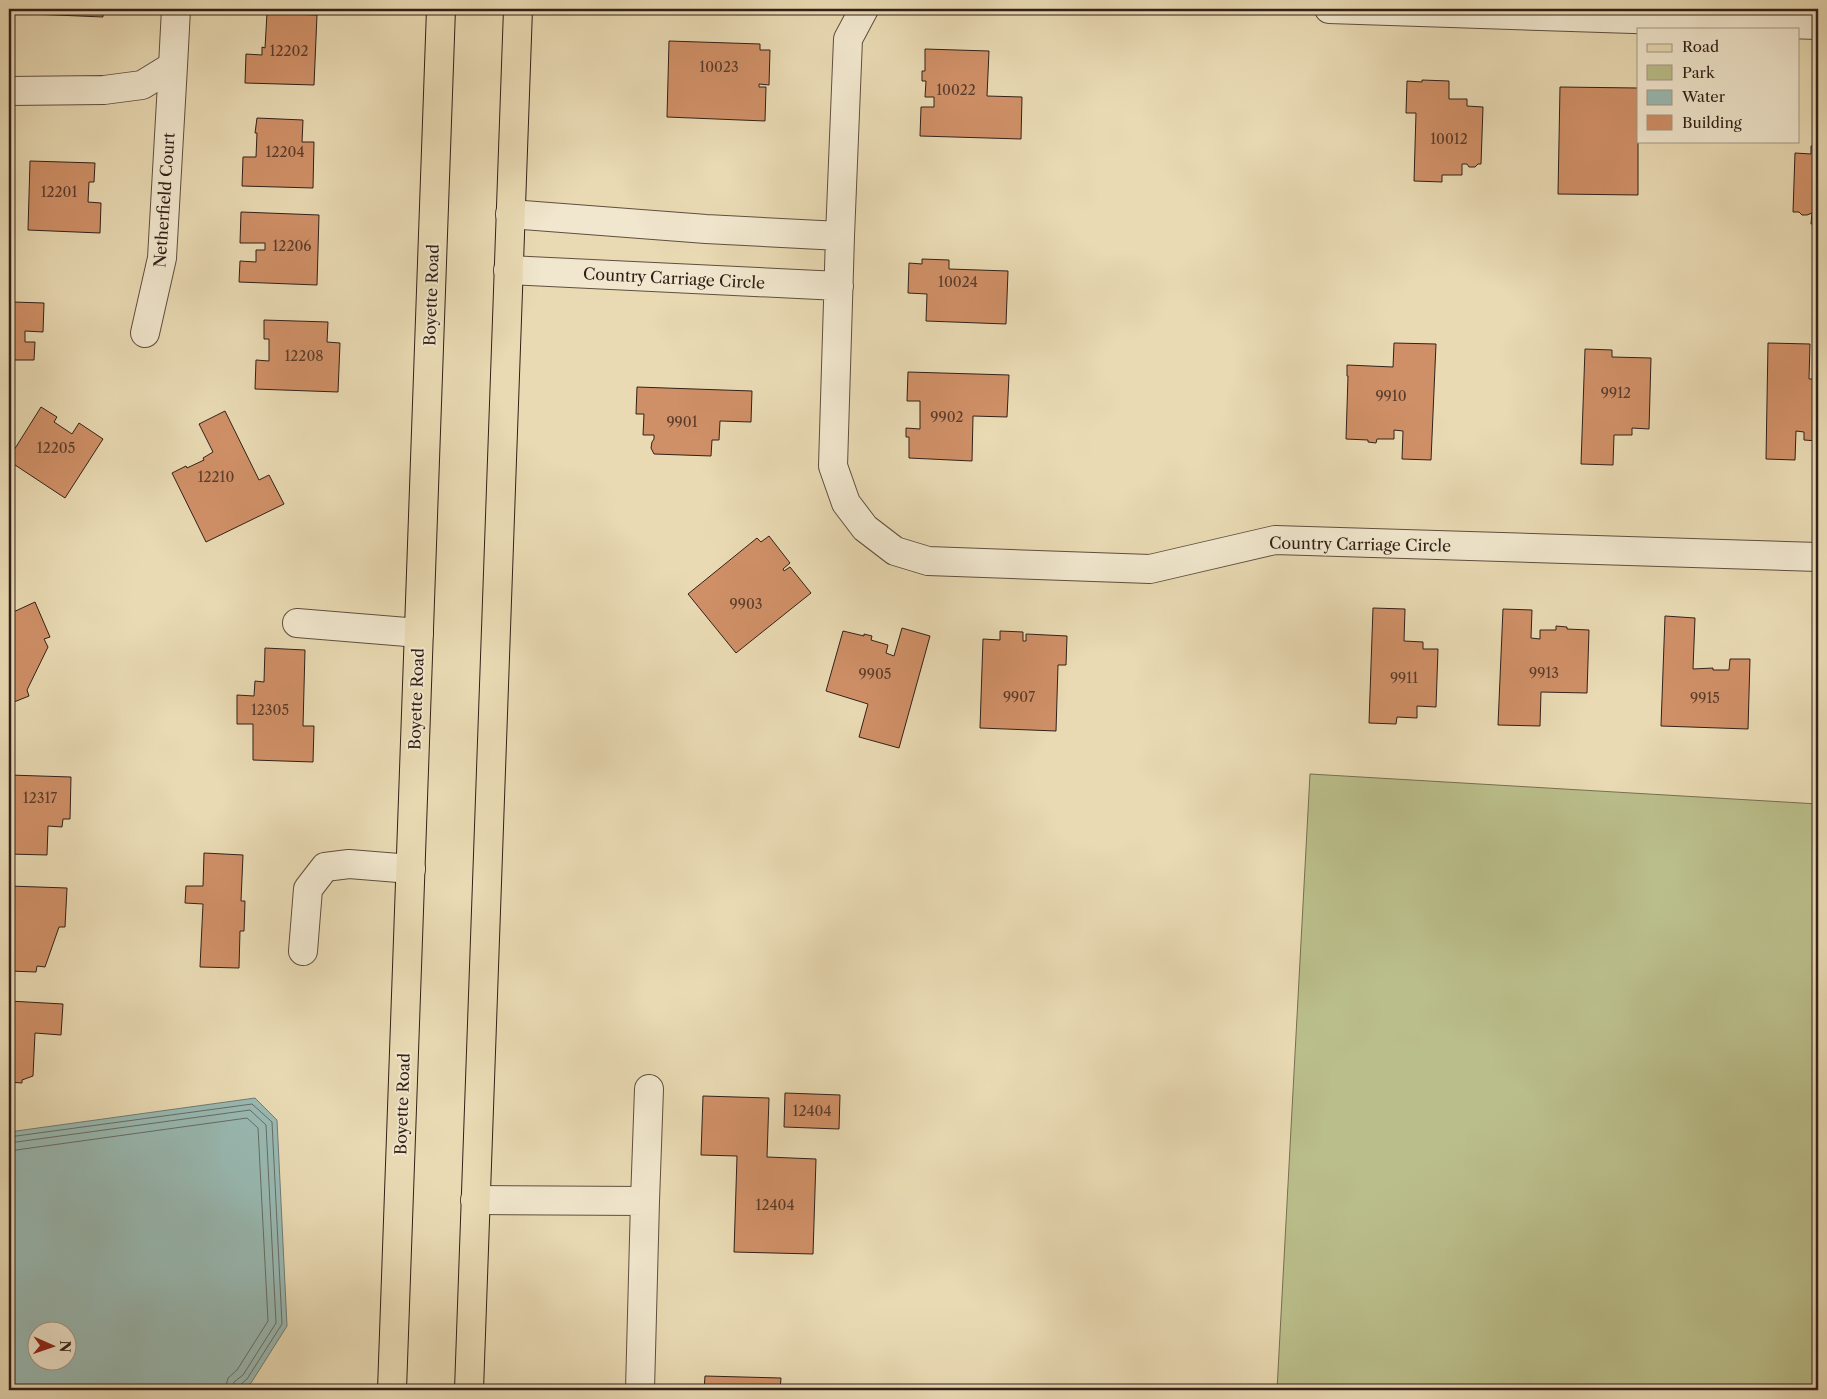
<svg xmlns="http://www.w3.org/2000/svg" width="1827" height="1399" font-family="'Libre Caslon Text',serif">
<rect width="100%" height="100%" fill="#e9dab3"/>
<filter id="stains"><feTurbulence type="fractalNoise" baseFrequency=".004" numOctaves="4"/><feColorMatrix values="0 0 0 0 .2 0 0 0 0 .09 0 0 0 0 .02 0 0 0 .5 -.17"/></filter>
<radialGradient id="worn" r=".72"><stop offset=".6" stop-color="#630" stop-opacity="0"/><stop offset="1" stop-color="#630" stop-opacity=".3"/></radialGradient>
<path fill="#babe8a" stroke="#766f51" d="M1310,774l508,30v586h-541z"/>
<path fill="#99bab3" stroke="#707c75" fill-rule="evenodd" d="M255,1098l22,22 10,206 -36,57 -10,7h-232v-258zM38,1332h30v30h-30z"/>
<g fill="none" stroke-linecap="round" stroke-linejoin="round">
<path stroke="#666d66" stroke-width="1" d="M9,1137l243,-33 20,18 10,202 -35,55 -7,6 -1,5
M9,1143l241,-33 16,15 10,198 -33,52 -9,7 -2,8
M9,1151l238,-33 11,10 10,193 -31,49 -9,8 -3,12"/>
</g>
<path fill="#d09067" stroke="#322018" d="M32,9h71v8l-71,-3z
M267,13l50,2 -3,70 -69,-2 1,-29 16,1v-8l3,1z
M669,41l91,3v6h10l-1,35 -10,-1v3h7l-1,34 -98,-4z
M925,49l64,2 -2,45 35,1 -1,42 -101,-3 1,-29h13v-10h-9l1,-16h-4v-10h3z
M1422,80l27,1v18h18v7l16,1 -2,57h-3l-3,3h-6l-2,-3h-5v11h-20v7l-28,-1 2,-68h-10l1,-32 15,1z
M1560,87l78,1v107l-80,-1z
M257,118l46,2 -1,22h12l-1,46 -71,-2 1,-29h13l1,-24h-2z
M1811,146h7v78h-7l1,-11 -5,2h-5l-3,-3h-6l2,-59 16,1z
M30,161l65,2 -1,19h-5l-1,20 13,1 -1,30 -72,-3z
M241,212l78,3 -2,70 -78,-3 1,-21 16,1v-12h9v-7h-25z
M922,259l27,1v9l59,2 -2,53 -80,-3 1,-27 -19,-1 1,-30 13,1z
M9,299h4v3l31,1 -1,29 -18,-1v11h10l-1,18h-25z
M264,320l64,2 -1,20 13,1 -2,49 -83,-3 1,-29 13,1v-22h-5z
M1394,343l42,1 -5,116 -29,-1 1,-28 -9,-1v9h-17l-1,4 -8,-1v-2l-22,-1 2,-63h-1v-11l46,2z
M1768,343l42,1 -1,35h9v62l-14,-1v-8l-8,-1 -1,29 -29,-1z
M1585,349l27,1v7l39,1 -2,71 -17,-1v7h-18l-1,30 -32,-1z
M908,372l101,3 -2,42 -34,-1 -1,45 -63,-3v-21h-3v-9l14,1v-28h-13z
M637,387l115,4 -1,31 -31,-1 -1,19h-7l-1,16 -57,-2 -3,-6 1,-6 2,-3v-4h-11l1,-21h-8z
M41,407l16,10 -3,5 18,12 7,-11 24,16 -38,59 -56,-37v-3z
M225,411l34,69 10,-5 15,29 -78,38 -34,-69 14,-7 1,2 17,-8 -1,-2 10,-6 -14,-28z
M769,536l21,27 -7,6 1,2 6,-4 21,26 -75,60 -48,-59 69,-56 4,4z
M35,602l15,35 -6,2 4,8 -21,43 2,6 -20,8v-90z
M1373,608l32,1 -1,32 19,1v7h15l-2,58 -19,-1v12l-20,-1 -1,7 -27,-1z
M1503,609l29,1 -1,28 9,1v-9h16v-4l11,1v2l22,1 -2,63 -46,-1 -1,34 -42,-1z
M1665,616l30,2 -2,51 20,-1v2h16l1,-11h20l-2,70 -87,-3z
M902,628l28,8 -31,112 -40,-11 9,-33 -42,-13 17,-60 21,5v-2l8,2 -1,4 17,5 -2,8 8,3z
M1000,631l23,1v9h3v-7l41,2 -1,29h-8l-2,66 -76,-3 3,-89 17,1z
M265,648l40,2 -2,76h11l-1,36 -60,-2v-36h-16v-29l17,1 1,-15 9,1z
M9,775l62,2 -1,42h-7l-1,8 -14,-1 -1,29 -38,-1z
M204,853l39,2 -2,46h4l-1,30h-4l-1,37 -39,-1 3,-63 -18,-1 1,-17h17z
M9,886l58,2 -2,39h-6l-14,40 -8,-1 -1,6 -27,-1z
M9,1001l54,3 -2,31 -26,-2 -2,43 -11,4v3l-13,-1z
M785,1093l55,2 -1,34 -55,-2z
M703,1096l66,2 -2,59 49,2 -3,95 -79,-2 3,-96 -36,-1z
M705,1376l76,2 -1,12h-76z"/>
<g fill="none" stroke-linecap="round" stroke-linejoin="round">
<g stroke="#604e3f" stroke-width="30">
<path id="minor" d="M864,9l-16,30 -8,197 -7,230 13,37 19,25 30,23 33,10 222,8 125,-29 543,17
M1329,9l489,16
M9,91l95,-1 38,-5 31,-19 3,-57
M510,214l196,15 134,7
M508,270l331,16
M145,333l17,-75 11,-192
M297,623l122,10
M303,951l5,-62 17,-22 24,-3 62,5
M475,1200l170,1 4,-112
M640,1390l5,-189"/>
</g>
<g stroke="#322018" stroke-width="30">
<path id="major" d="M392,1390l49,-1381
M469,1390l49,-1381"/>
</g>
<use href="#minor" stroke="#f1e7ce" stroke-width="28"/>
<use href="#major" stroke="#e9dab3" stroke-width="28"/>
</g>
<g text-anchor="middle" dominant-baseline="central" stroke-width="4" stroke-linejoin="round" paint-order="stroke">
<g font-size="14" fill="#5a3c2c">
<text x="289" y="51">12202</text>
<text x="719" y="67">10023</text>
<text x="956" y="90">10022</text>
<text x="1449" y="139">10012</text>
<text x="285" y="152">12204</text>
<text x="59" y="192">12201</text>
<text x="292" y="246">12206</text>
<text x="958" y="282">10024</text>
<text x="304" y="356">12208</text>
<text x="1616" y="393">9912</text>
<text x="1391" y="396">9910</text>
<text x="947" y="417">9902</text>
<text x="682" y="422">9901</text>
<text x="56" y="448">12205</text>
<text x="216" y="477">12210</text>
<text x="746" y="604">9903</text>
<text x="1544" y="673">9913</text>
<text x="875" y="674">9905</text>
<text x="1404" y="678">9911</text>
<text x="1019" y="697">9907</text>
<text x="1705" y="698">9915</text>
<text x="270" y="710">12305</text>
<text x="40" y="798">12317</text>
<text x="812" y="1111">12404</text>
<text x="775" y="1205">12404</text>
</g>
<g font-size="16" fill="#322018" stroke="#f1e7ce">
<text transform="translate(164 200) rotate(-86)">Netherfield Court</text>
<text transform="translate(674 278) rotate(3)">Country Carriage Circle</text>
<text transform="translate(431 295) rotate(-88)">Boyette Road</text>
<text transform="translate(1360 544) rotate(1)">Country Carriage Circle</text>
<text transform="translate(416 699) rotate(-88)">Boyette Road</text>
<text transform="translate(402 1104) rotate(-88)">Boyette Road</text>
</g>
</g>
<rect width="1827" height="1399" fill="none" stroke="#e9dab3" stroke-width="30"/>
<rect x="10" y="10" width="1807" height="1379" fill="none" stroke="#322018" stroke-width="2.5"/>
<rect x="15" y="15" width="1797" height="1369" fill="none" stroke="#322018"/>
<rect x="1637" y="28" width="162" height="115" fill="#f1e7ce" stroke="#a59785"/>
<rect x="1647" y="44" width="25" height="8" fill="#e9dab3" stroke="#a59785"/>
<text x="1682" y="52" font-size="15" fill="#322018">Road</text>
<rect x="1647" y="65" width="25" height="15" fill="#babe8a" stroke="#a59785"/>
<text x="1682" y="78" font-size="15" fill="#322018">Park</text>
<rect x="1647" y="90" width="25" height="15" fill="#99bab3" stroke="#a59785"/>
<text x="1682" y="102" font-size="15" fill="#322018">Water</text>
<rect x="1647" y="115" width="25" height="15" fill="#d09067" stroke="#a59785"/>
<text x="1682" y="128" font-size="15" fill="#322018">Building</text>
<g transform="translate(52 1346) rotate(92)"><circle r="24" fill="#f1e7ce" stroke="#a59785"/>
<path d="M0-4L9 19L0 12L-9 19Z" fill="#8f2418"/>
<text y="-8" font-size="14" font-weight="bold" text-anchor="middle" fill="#322018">N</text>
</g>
<rect width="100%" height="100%" filter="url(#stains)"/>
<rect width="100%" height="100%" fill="url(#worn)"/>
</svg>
